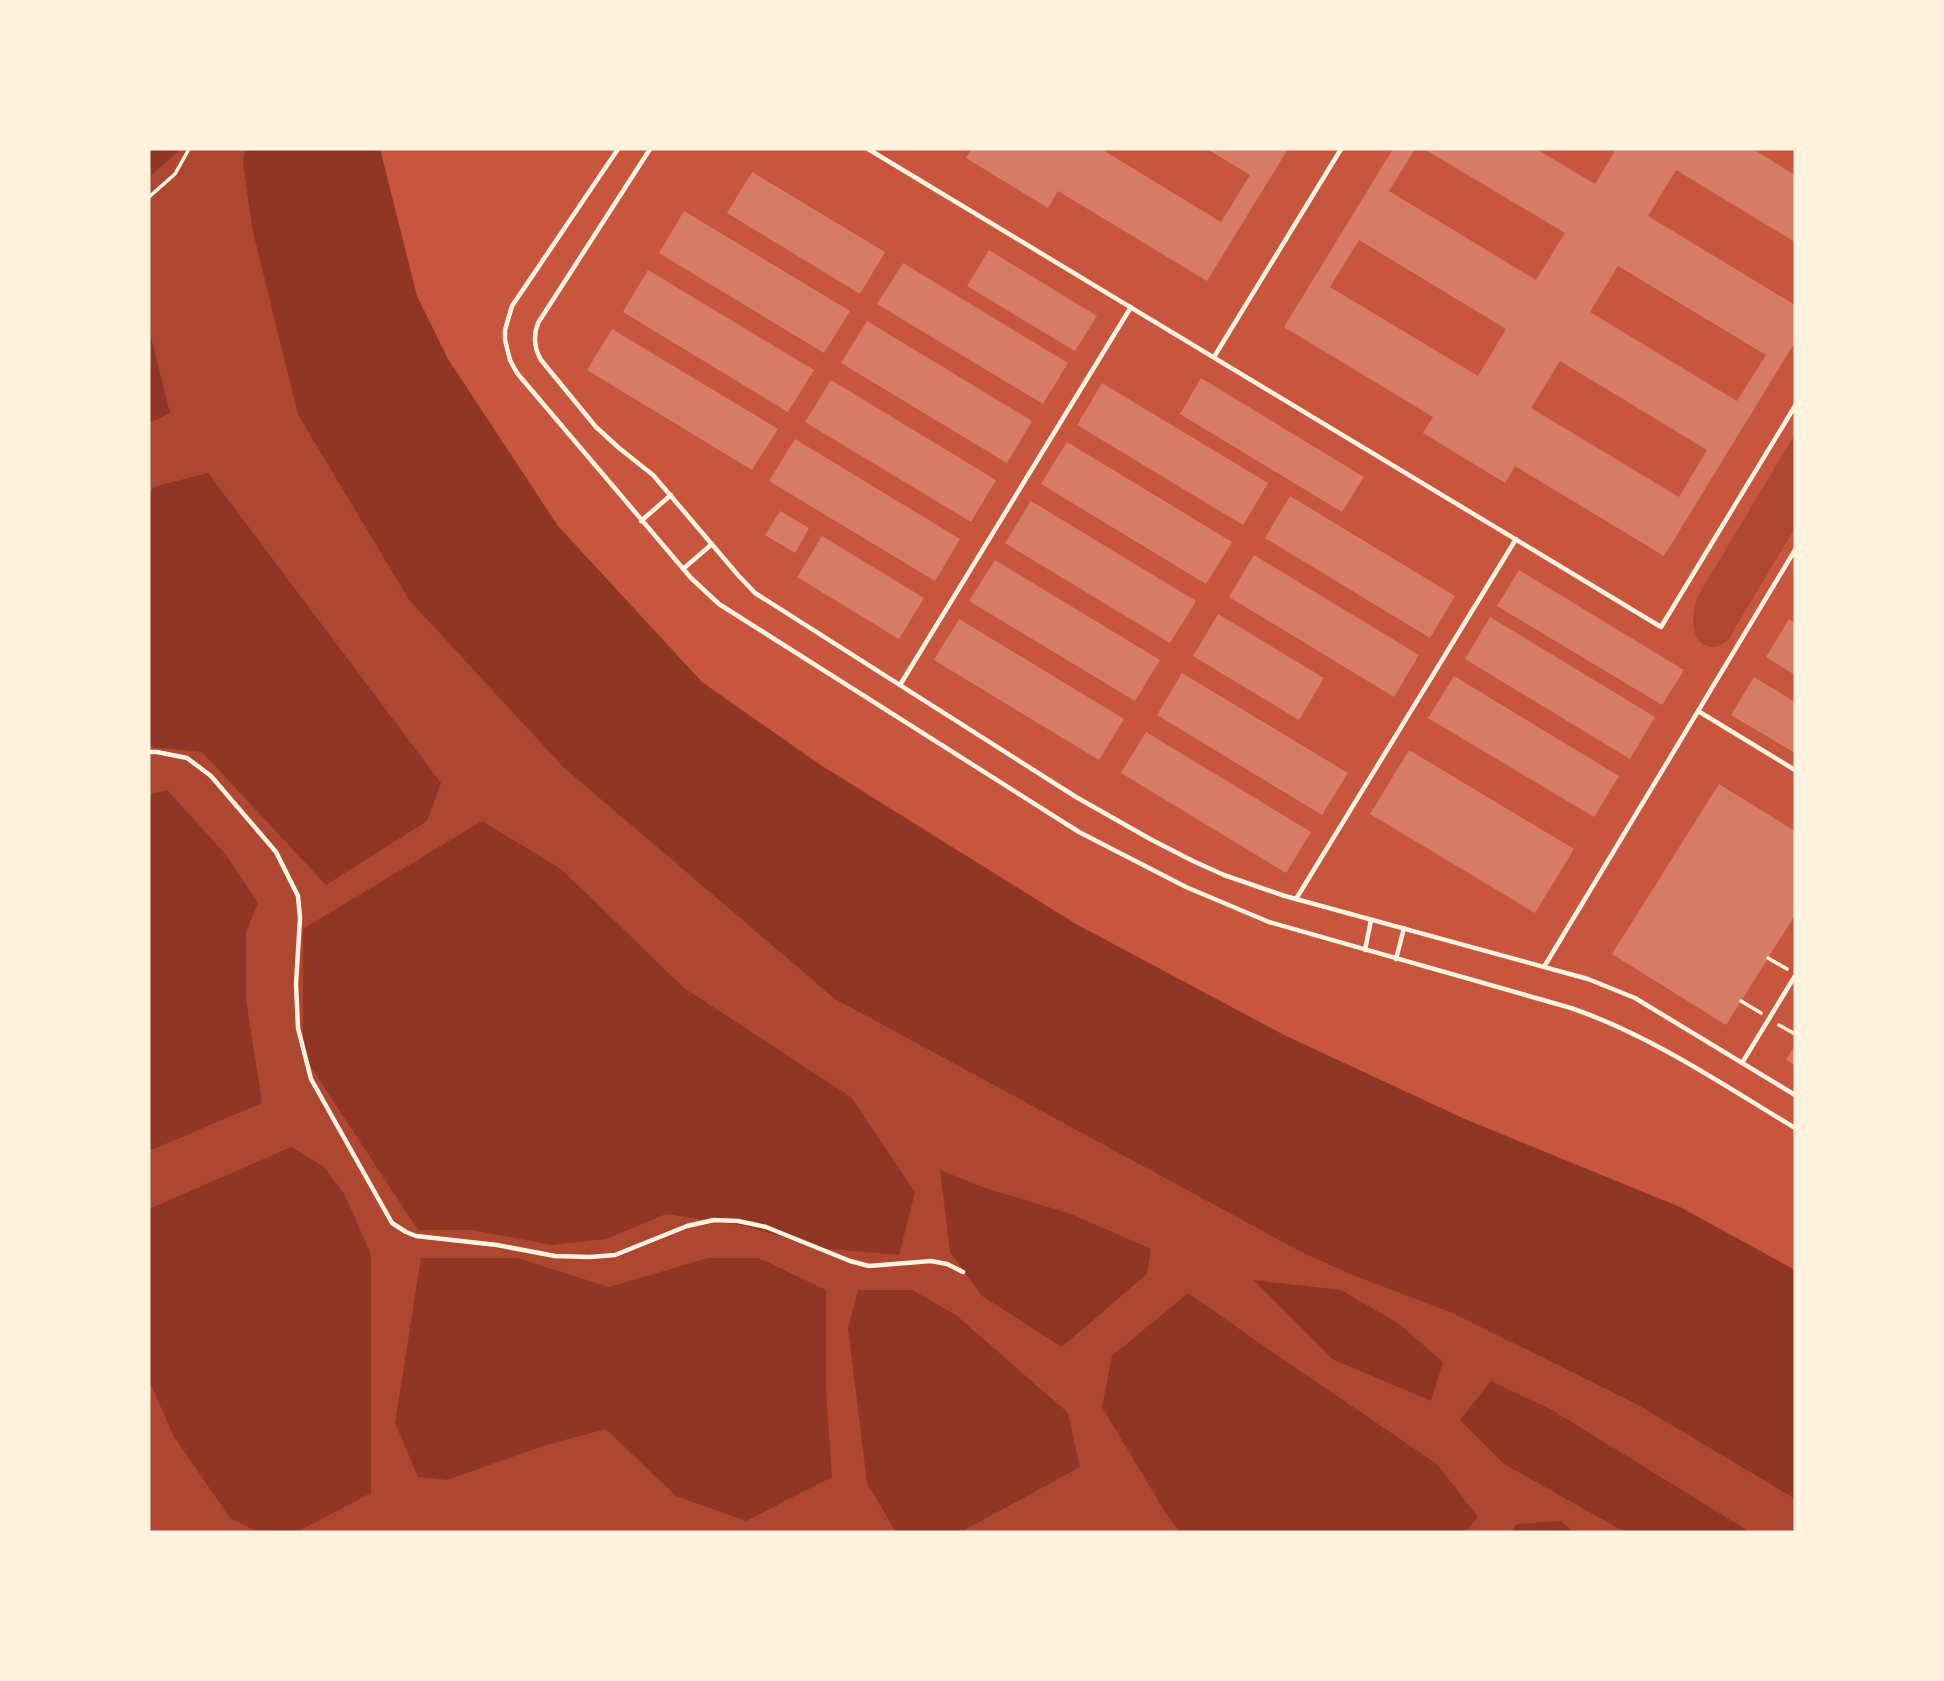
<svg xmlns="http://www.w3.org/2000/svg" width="1944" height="1681" font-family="Poppins,sans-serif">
<rect width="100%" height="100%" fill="#c8553d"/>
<path fill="#ae4732" d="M149,149h96l-2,14 9,65 46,187 111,185 154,167 272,232 466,253 51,23 98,37 188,93 157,94v33h-1646z
M1795,434v94l-67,112c-6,5 -12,9 -20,6 -20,-6 -16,-35 -10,-50z"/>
<path fill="#8f3625" d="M149,149h30l-1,3 -29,25z
M245,149h135l37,147 31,63 110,167 144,156 117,82 257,160 208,111 183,85 213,87 115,63v229l-157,-94 -188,-93 -98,-37 -51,-23 -466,-253 -272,-232 -154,-167 -111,-185 -46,-187 -9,-65z
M149,329l21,84 -21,10z
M208,473l233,310 -14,38 -101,64 -124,-133 -53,-5v-256l8,-5z
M167,790l60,66 31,47 -12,29v67l16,104 -113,48v-356z
M482,821l79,48 123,119 167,109 64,95 -16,63 -80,-7 -73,-22 -80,-12 -60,25 -54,6 -80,-15h-54l-115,-175v-126z
M291,1147l32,19 22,29 26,60v238l-74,39h-39l-28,-14 -57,-83 -22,-50h-2v-176z
M940,1170l45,18 86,26 80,35 -4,25 -85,73 -80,-51 -32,-44z
M421,1258h96l92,29 99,-29h51l67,32v101l6,86 -86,44 -70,-25 -70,-67 -60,16 -99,35 -29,-3 -23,-54z
M1253,1280l88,10 58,34 44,38 -12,39 -99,-42z
M858,1290h54l44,25 112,98 12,54 -119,65h-65l-29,-49 -19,-155z
M1188,1293l90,63 159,108 41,53 -12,15h-286l-13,-17 -65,-108 10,-51z
M1491,1381l61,29 198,122h-125l-121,-68 -44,-44z
M1561,1521l13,11h-63l6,-8z"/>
<path fill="#d67c66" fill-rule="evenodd" d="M972,149h129l120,73 29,-47 -43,-26h81l-81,132 -149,-90 -10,17 -82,-50z
M1393,149h22l-26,42 147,89 29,-47 -141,-84h112l59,35 21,-35h137l42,26v67l-119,-72 -28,46 147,89v37l-131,214 -149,-90 -10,17 -82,-50 10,-16 -149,-90zM1359,240l147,89 -28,47 -148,-89zM1618,266l148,89 -29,46 -147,-89zM1560,361l147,89 -28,47 -148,-89z
M752,172l133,80 -25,42 -133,-81z
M684,211l166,100 -26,42 -165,-100z
M989,250l108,66 -22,35 -108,-65z
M903,263l165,100 -25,41 -166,-100z
M648,270l166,100 -26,42 -165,-100z
M867,321l165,100 -25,42 -166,-100z
M612,329l166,100 -26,41 -165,-100z
M1201,378l163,99 -22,35 -162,-98z
M831,380l165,100 -25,42 -166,-100z
M1102,383l166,100 -25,42 -166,-100z
M795,439l165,100 -25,42 -166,-100z
M1067,442l165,100 -26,42 -165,-100z
M1290,496l165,100 -25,42 -165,-100z
M1031,501l165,100 -26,42 -165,-100z
M780,511l29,17 -14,25 -30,-18z
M822,536l102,62 -25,41 -102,-62z
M1254,555l165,100 -25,42 -165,-100z
M995,560l165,100 -25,41 -166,-100z
M1519,570l165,100 -22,35 -165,-99z
M1218,614l106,64 -25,42 -106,-64z
M1490,617l165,100 -25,42 -165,-100z
M959,619l165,100 -25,41 -165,-100z
M1789,619l6,4v52l-29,-18z
M1182,673l166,100 -26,42 -165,-100z
M1454,676l165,100 -25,41 -166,-99z
M1754,677l41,25v51l-64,-38z
M1146,732l165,100 -25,41 -165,-100z
M1409,750l165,99 -39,64 -165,-99z
M1719,784l76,47v84l-69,110 -114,-71z
M1795,1045v20l-9,-5z"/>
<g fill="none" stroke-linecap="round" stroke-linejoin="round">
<path stroke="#fff3e0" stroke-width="3.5" d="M149,197l26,-23 14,-25
M1768,958l19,11
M1741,1001l20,12
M1779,1025l16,9"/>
<path stroke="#fff3e0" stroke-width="4.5" d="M618,149l-106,157 -7,24v10l5,20 7,13 174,205 28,26 360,228 107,55 83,35 302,86c81,28 151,76 224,120
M650,149l-112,174c-5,13 -4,25 3,37l55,67 23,21 34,27 85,100 17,18 321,204 76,43 41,21 31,14 61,21 303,83 47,19 160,97
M868,149l793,478 134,-221
M1214,357l127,-208
M641,521l30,-26
M683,569l29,-25
M900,685l231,-378
M1698,711l97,59
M149,752h8l30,6 24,18 65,76 22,44 2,22 -4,66 2,44 13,51 81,144 14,9 10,4 81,9 58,11 35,1 25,-2 72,-29 27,-6 24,1 28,6 84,34 19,5 62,-5 16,3 16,8
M1296,899l220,-360
M1365,950l6,-30
M1396,959l8,-31
M1544,967l251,-417
M1742,1063l53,-87"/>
</g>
<rect width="1944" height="1681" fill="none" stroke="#fff3e0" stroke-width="301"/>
</svg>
